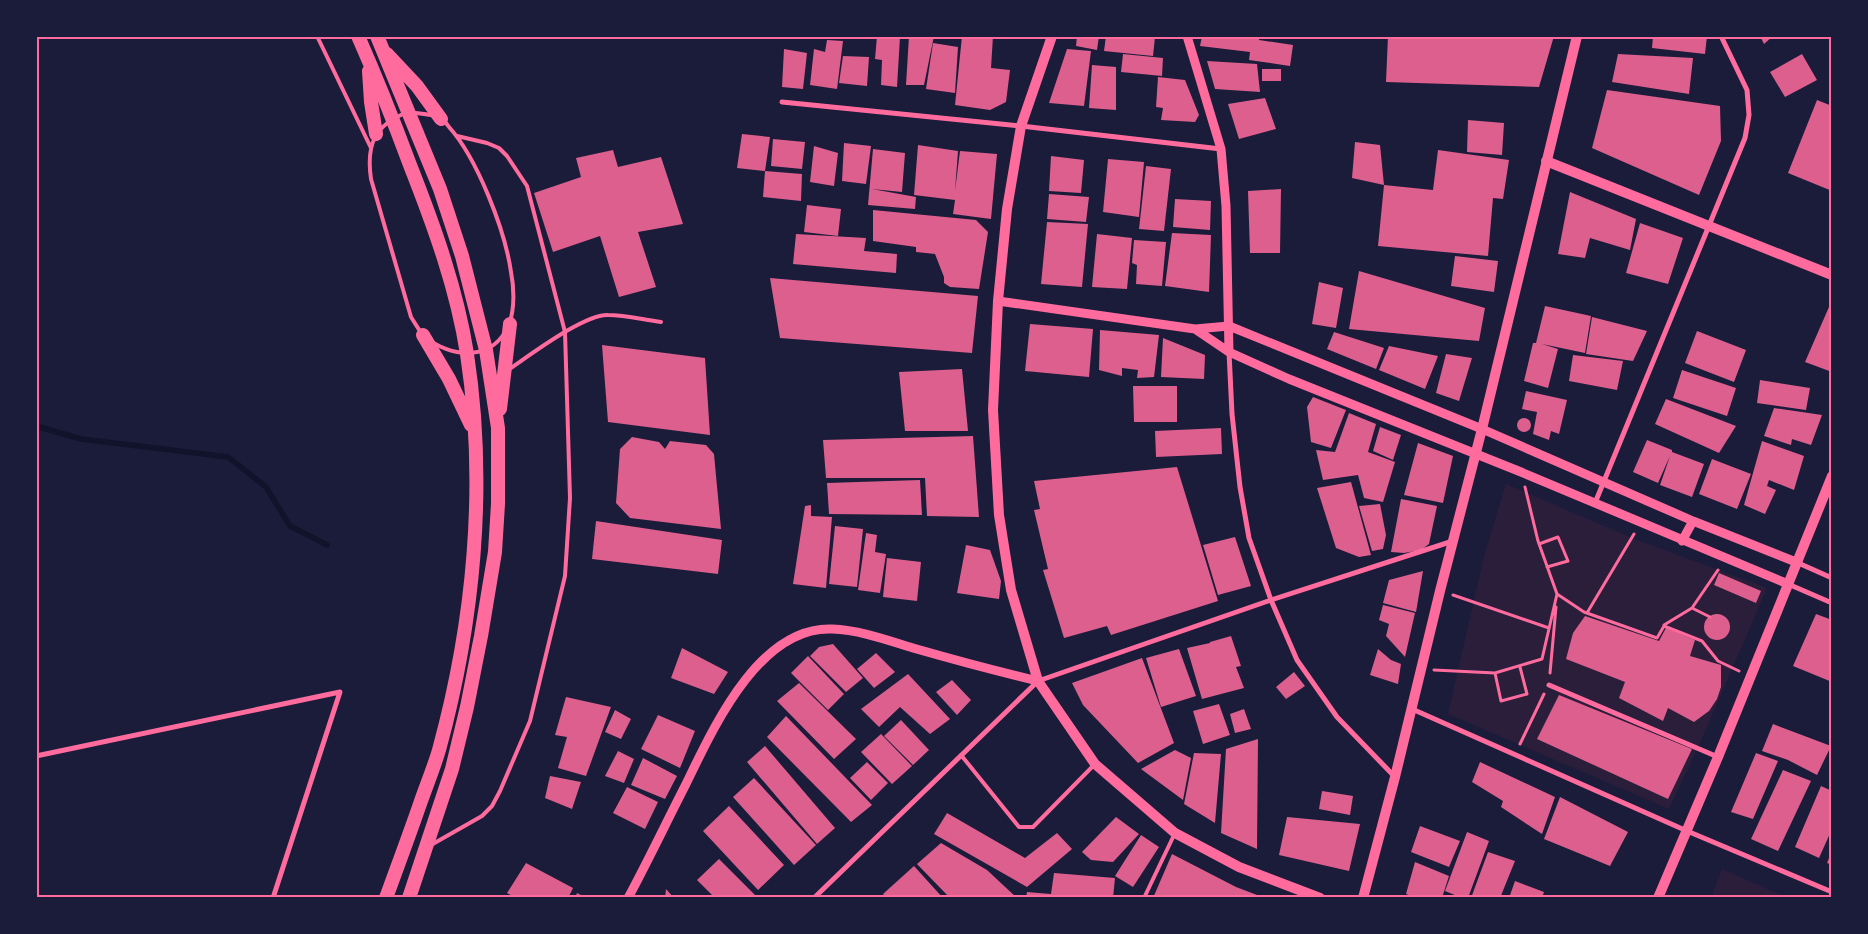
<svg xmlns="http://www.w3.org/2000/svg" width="1868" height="934" font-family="Commissioner,sans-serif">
<rect width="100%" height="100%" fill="#1b1b3a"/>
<path fill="#2a1e3b" d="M1506,484l126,54 135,50 -67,155 -31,66 -221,-95 37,-162z
M1722,869l66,29h-77z"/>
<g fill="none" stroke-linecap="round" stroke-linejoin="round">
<path stroke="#12122b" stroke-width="5.5" d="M36,426l45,13 147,18 38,30 24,39 37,19"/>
</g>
<path fill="#dd5f8e" d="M877,36l23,1 -3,50 -16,-2 1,-25 -7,-1z
M909,36h25l-10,49h-18z
M962,36h31l-2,32 19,2 -4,32 -16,8 -35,-5z
M1077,36h22l-2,14 -21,-4z
M1106,36l49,1 -2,19 -49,-5z
M1202,36h57v4l34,5 -3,21 -41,-6 1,-8 -50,-6z
M1388,36h166l-15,51 -153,-5z
M1653,36h54l-2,18 -53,-6z
M1760,36h13l-9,8z
M827,40l16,1 -6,48 -27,-4 4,-36 11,3z
M933,43l25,4 -3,46 -29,-4z
M784,49l23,4 -4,36 -21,-2z
M1067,49l24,2 -7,55 -35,-3z
M1123,54l40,4 -1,18 -41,-4z
M1618,54l75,4 -4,36 -77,-12z
M1802,54l15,26 -32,17 -15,-25z
M843,56l26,1 -2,29 -28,-3z
M1207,61l50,3 3,28 -45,-3z
M1092,65l24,2v43l-27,-2z
M1262,69h19v12h-19z
M1158,77l27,3 14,35 -4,7 -34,-2 2,-12 -7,-1z
M1607,90l113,16 1,35 -22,54 -107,-47z
M1265,98l11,31 -37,10 -11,-35z
M1817,100l15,6v85l-44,-18z
M1468,120l36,3 -2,32 -35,-3z
M742,134l28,3 -5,34 -28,-3z
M773,139l32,3 -3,27 -31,-3z
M1355,142l25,3 4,40 -32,-7z
M844,143l27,3 -5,38 -24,-3z
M918,145l40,6 -3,40 5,-40 37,3 -6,65 -38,-5 2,-14 -41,-5z
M814,146l24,7 -4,33 -24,-4z
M873,149l32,4 -3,39 -30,-3 44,8 -1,12 -47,-4z
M613,150l5,17 43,-10 22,67 -45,8 18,55 -37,10 -19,-61 -47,16 -19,-59 47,-16 -5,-19z
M1438,150l71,10 -6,39 -10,-1 -5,58 -110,-10 6,-61 49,5z
M1051,156l33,4 -3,33 -32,-2z
M1108,159l36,3 -5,55 -36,-5z
M1146,166l25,3 -7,62 -25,-2z
M765,171l37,3 -1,27 -38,-4z
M1281,189l-1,64h-30l-2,-62z
M1570,192l66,27 -6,31 -40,-12 -5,20 -27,-4z
M1049,194l40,3 -3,25 -39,-3z
M1175,199l36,2 -1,29 -37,-3z
M807,205l34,4 -3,27 -34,-4z
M873,210l103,10 12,12 -9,57 -29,-2 -6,-4v-6l-9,-23 -19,-2v-5l-43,-6z
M1047,222l41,2 -6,63 -41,-3z
M1640,223l43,15 -15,46 -42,-11z
M1172,233l39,2 -2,57 -44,-6z
M796,234l70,4 -2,13 33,3 -1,19 -103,-9z
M1097,234l35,4 -5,51 -35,-2z
M1134,240l32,2 -4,44 -26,-2 1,-19 -5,-2z
M1455,256l43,5 -4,31 -43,-6z
M1359,271l126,37 -6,33 -130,-12z
M770,278l208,18 -6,57 -192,-15z
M1319,282l24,6 -7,40 -24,-4z
M1832,300v72l-27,-10z
M1545,306l46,10 -6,37 -43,-9 16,5 -10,39 -24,-7 9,-38h3z
M1592,317l55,14 -14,30 -47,-7z
M1030,324l63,5 -4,48 -64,-6z
M1100,330l59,5 -5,42 -17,1 1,-8 -16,-2v8l-23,-6z
M1697,331l49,19 -12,32 -49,-19z
M1334,332l50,16 -8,21 -49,-20z
M1163,338l42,17 -1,24 -43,-2z
M602,345l103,13 5,77 -102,-13z
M1389,346l49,10 -13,33 -46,-19z
M1446,354l26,4 -13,43 -23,-8z
M1573,355l50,6 -6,29 -48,-9z
M962,369l6,62h-63l-6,-59z
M1682,370l54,18 -9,28 -54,-18z
M1760,380l50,8 -4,22 -49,-7z
M1133,386h44v36h-43z
M1526,391l41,9 -8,34 -8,-3 -2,9 -16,-6 4,-22 -15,-3z
M1313,397l33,13 -15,38 -20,-6 -4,-35z
M1666,399l70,27 -17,27 -64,-29z
M1774,408l48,7 -11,30 -19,-6 -1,6 -27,-9z
M1349,413l27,11 -8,28 27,10 -12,40 -19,-4 -6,-23 -35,5 -7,-30 19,2z
M1517 425a7 7 0 1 1 14 0a7 7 0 1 1-14 0Z
M1380,427l21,8 -8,25 -20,-9z
M1221,428l1,26 -66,3 -1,-26z
M973,436l6,81 -52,-1 -2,-38h-99l-3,-38z
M632,437l27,5 6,7 5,-8 36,4 8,9 7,75 -91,-11 -14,-15 4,-54z
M1647,440l25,10v2l32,12 -12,33 -32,-12 10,-29 -12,27 -25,-11z
M1762,441l42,15 -10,34 -25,-10 -2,6 9,4 -11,24 -21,-9z
M1418,443l35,13 -10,47 -39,-8z
M1712,459l39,15 -14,35 -38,-15z
M1177,467l41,134 -107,34 -4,-9 -43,12 -21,-68 5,-1 -14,-59 6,-1 -6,-28z
M920,480l2,35 -93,-1 -2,-31z
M1351,482l20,73 -12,2 -23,-9 -19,-60z
M1401,499l36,7 -8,38 -8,6 -17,3 -13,-1z
M1380,504l6,31 -3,14 -11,2 -13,-45z
M811,505v11l21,1 -6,71 -33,-4 12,-78z
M596,521l126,19 -4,34 -126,-15z
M835,526l28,3 -6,58 -28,-3z
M866,533l11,2 -2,17 11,2 -6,39 -22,-3z
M1235,537l16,49 -33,9 -15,-50z
M966,545l24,5 11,31 -2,18 -42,-6z
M887,558l34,4 -4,39 -34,-4z
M1423,571l-7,41 -33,-9 6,-23z
M1719,573l42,18 -5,12 -42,-18z
M1383,605l32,8 -10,44 -19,-21 3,-12 -10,-4z
M1816,614l16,6v62l-39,-16z
M1704 627a13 13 0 1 1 26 0a13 13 0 1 1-26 0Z
M1585,616l74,25 7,-13 29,12 -5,16 31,9v22l-4,12 -8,12 -15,11 -26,-14 -5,13 -44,-23 6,-16 -59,-23 7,-26z
M1231,636l10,30 -5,1 8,21 -42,11 -15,-51 23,-5v-1z
M833,644l30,34 -17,14 -36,-36 9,-9z
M682,648l46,24 -14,22 -43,-16z
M1179,649l17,47 -35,11 -15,-49z
M1378,649l13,11 10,4 -3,20 -28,-9z
M876,653l19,19 -21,16 -17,-19z
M808,656l36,38 -16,16 -37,-37z
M1142,658l32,85 -36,20 -55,-58 -11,-22z
M1294,672l11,14 -19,13 -10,-12z
M908,674l42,45 -20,15 -30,-27 -21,20 -18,-18z
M952,680l19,20 -14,15 -21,-23z
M799,683l57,56 -22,20 -57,-58z
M1559,695l133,54 -24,50 -131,-60z
M566,697l45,10 -25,69 -28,-8 9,-31 -12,-2z
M1219,704l11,31 -27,9 -10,-33z
M1244,709l7,20 -16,4 -5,-19z
M615,710l16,9 -10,20 -16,-7z
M658,715l37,16 -15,37 -39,-19z
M786,716l86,89 -21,17 -84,-85z
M901,720l28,30 -16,15 -29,-29z
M1773,724l58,22 -14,29 -29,-15 -26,-9z
M881,734l31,32 -20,18 -31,-32z
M1258,739l-1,110 -36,-16 5,-84z
M765,746l70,82 -18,16 -70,-82z
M1175,750l16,8 -8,42 -42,-31z
M618,751l16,8 -10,24 -19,-7z
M1194,753l27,1 -6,69 -31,-19z
M1756,753l22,8 -25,58 -22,-7z
M643,758l34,18 -12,23 -34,-14z
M867,762l21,21 -17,17 -21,-22z
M1480,762l75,35 -13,37 -41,-27 2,-6 -31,-19z
M1783,770l28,11 -33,70 -27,-12z
M550,776l31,6 -9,27 -27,-11z
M754,778l62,67 -22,20 -61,-68z
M1821,786l11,5v38l-13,29 -24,-11z
M627,787l31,15 -13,27 -32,-16z
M1322,791l31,5 -3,19 -31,-6z
M1560,797l68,35 -18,34 -66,-27z
M729,806l55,59 -26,25 -55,-59z
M947,813l78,45 32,-25 15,16 -45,38 -93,-53z
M1116,817l23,17 -26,28 -22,-2 -9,-8z
M1287,817l73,7 -11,47 -70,-16z
M1420,826l40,15 -11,26 -38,-15z
M1467,832l22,9 -21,57h-6l-17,-7z
M1141,835l18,12 -26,40 -18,-11z
M941,843l46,27 30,28h-67l-33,-34z
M1832,851v14l-5,-2z
M1488,852l27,9 -15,37h-29z
M1172,854l64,33 29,11h-112z
M719,859l39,39h-43l-18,-18z
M1415,862l34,14 -7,22h-26l-10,-4z
M526,863l47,25 -5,10h-52l-9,-5z
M914,866l29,32h-57l-3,-4z
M1054,873l61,5 -2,20h-87l1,-6 24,2z
M1515,881l29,11 -2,6h-33z
M666,889l8,9h-9z
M577,893l10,5h-12z"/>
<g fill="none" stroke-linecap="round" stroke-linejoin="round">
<path stroke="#ff6b9d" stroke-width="3" d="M1525,487l13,54 19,53 27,18 73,26 7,-12 38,15 16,20 21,10
M1539,544l19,-7 10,24 -21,6
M1453,595l96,33
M1692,608l18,9
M1587,613l47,-79
M1664,625l28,-17 26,-38
M1434,670l61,3 47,-14 15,-65
M1495,673l6,28 26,-7 -7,-27
M1550,673l6,-66
M1520,744l24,-50"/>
<path stroke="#ff6b9d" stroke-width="4" d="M317,36l54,112
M408,112c9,2 24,1 33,7 3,1 6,5 8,8 28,31 56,103 62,145 3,15 4,37 -2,52 -15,38 -58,35 -85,12 -5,-5 -9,-13 -13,-19l-40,-138c-5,-34 3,-54 37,-67z
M508,370c21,-14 76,-56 100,-55 18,0 36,5 53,7
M961,755l58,72h14l61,-62
M431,845l51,-29 10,-10 8,-15 30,-70 35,-145 5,-78 -5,-166 -38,-146 -20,-30 -8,-8 -12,-5 -30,-7
M1144,898l31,-65"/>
<path stroke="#ff6b9d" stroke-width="5" d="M782,102l239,24 200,23
M1229,352l3,62 8,73 9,51 22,62 26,60 40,57 58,60
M1595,503l150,-365 4,-23 -2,-25 -26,-54
M1796,562l36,16
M1788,584l44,19
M1549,685l169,72
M1412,709l275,122 145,61
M36,756l304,-64 -67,206
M814,898l224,-217 233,-81 182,-59"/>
<path stroke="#ff6b9d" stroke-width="9" d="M1187,36l34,113 5,57 3,146
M998,301l197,28 34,-3 253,103 211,92 103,41
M1195,329l34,23 60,27 232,93 267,112
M1682,541l11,-20
M628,898c20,-37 38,-75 57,-112 27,-55 73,-160 147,-157 28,1 55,11 81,19 42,12 83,23 125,33"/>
<path stroke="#ff6b9d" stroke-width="10" d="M1052,36l-31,90 -14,83 -9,92 -5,109 6,105 12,75 27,91 57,83 80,69 64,34 81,31
M1546,161l286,114
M1363,898l32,-121 45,-186 42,-162 95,-393
M1658,898l60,-141 114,-281"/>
<path stroke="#ff6b9d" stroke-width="14" d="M358,36c19,43 36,86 52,129 24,61 47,124 57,189 20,131 7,268 -28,396 -5,17 -12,34 -18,51 -11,32 -23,64 -35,97
M377,36l63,153 22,67 24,94 12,78v76l-3,48 -14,84 -14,71 -15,62 -43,129
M387,54l30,32 24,33
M369,71l2,31 5,32
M423,335l26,44 22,46
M500,409l10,-85"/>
</g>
<rect width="1868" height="934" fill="none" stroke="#1b1b3a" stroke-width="75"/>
<rect x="38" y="38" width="1792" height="858" fill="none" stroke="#ff6b9d" stroke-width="2"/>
</svg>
